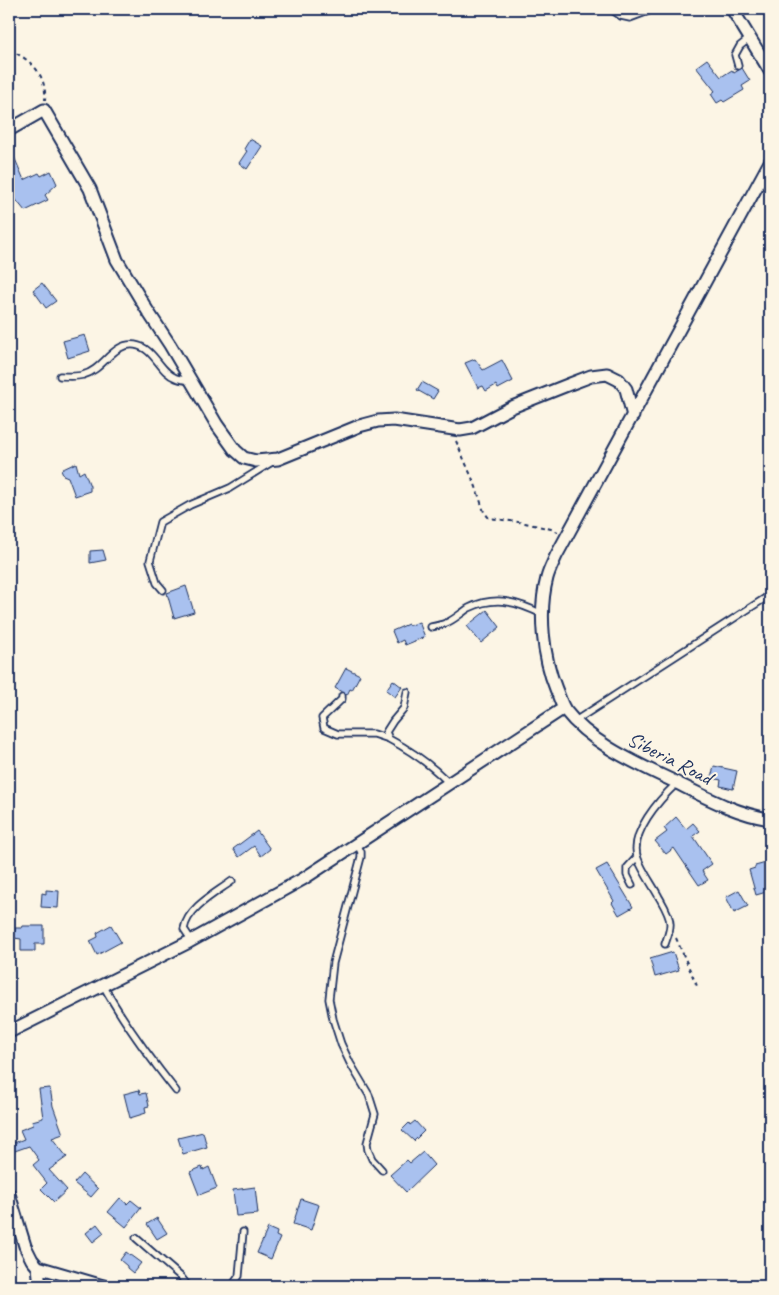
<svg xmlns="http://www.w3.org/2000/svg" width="779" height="1295" font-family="Caveat,sans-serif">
<rect width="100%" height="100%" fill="#fcf5e5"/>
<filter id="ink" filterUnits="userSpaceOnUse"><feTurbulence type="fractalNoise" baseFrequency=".02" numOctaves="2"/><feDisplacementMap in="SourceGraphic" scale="10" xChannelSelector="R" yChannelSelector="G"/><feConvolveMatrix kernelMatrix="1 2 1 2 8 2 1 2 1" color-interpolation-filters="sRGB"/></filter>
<g filter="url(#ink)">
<path fill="#a9c1ef" stroke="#1b2f5e" d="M707,59l14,18 11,-7 2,3 8,-5 8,13 -8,5 2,4 -20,12 -2,-2 -5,3 -6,-9 4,-3 -19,-24z
M250,139l12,7 -15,23 -8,-6 8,-12 -3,-2z
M9,145l15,35 15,-7 2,3 10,-5 6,13 -12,11 3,5 -23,11 -12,-15 -4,2z
M42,283l14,18 -10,7 -13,-18z
M85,335l5,16 -22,7 -5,-17z
M475,359l8,11 19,-10 11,21 -15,8 -2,-4 -10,6 -3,-5 -5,2 -13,-25z
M422,382l16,9 -5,8 -16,-9z
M76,463l3,11 5,-3 6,15v5l-15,5 -7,-19 -5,-2 -2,-5z
M103,550l3,10 -16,3v-12z
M186,586l8,26 -20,6 -7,-25z
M487,610l13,17 -19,16 -14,-17z
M419,622l6,15 -20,8 -2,-5 -6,3 -5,-12 16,-7 1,2z
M346,668l14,7 -8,15 -2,-1 -3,6 -12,-7z
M393,680l9,7 -7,10 -9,-7z
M714,766l23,5 -4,18 -13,-3 1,-6 -10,-2z
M676,817l10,12 7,-6 7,8 -7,5 19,28 -10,7 6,9 -9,5 -25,-37 -8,6 -11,-13 12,-9 -3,-4z
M257,831l13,18 -9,7 -7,-10 -15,11 -6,-8z
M766,863l2,8h2v20l-14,4 -7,-25 6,-2v-2z
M607,864l26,43 -14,8 -7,-12 2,-2 -18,-31z
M46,890l13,1 -1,17 -17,-1 1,-14 4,1z
M739,890l9,16 -14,7 -8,-16z
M111,925l10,17 -24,13 -7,-14 8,-4 -1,-4z
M23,926h21v18h-9v7h-14v-12l-7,-1 1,-10h7z
M673,952l6,18 -24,7 -5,-18z
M50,1088l3,18 10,28 -11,4 15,19 -18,13 18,20 -13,12 -13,-13 6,-6 -14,-18 6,-5 -10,-14 -20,7v-8l15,-6 -4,-9 13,-5 -1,-4 11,-3 -4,-29z
M139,1090l1,4 6,-1 3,13 -4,1 1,6 -16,5 -6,-24z
M415,1121l9,10 -10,10 -12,-11 7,-7 1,2z
M203,1132l4,15 -24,7 -5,-16z
M423,1152l11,13 -28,27 -16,-17 17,-15 3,3z
M202,1167l1,3 6,-3 8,21 -18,7 -9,-23z
M82,1174l16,15 -7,8 -17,-14z
M255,1187l3,27 -22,2 -3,-26z
M120,1198l7,6 4,-4 10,8 -15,19 -18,-15z
M301,1199l18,6 -8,25 -18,-6z
M157,1218l10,15 -10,6 -10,-15z
M97,1224l7,9 -11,9 -7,-9z
M268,1228l9,4 -1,4 4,2 -9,21 -14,-6z
M126,1252l15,11 -8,10 -6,-5v-2l-7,-6z"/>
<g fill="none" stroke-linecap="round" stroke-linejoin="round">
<g stroke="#1b2f5e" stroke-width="9">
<path id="lane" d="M611,9l10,7 9,2 24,-9
M738,66l-3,-11 5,-9 10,-8
M60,376c8,0 16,1 23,-1 21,-5 29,-33 52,-30 20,3 24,27 41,33 5,2 10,2 15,3
M163,590l-6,-7 -7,-22 10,-39 30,-17 40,-17 42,-26
M431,627c5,-1 10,-2 15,-4 8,-3 15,-10 23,-15 27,-13 49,-6 75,7
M407,692l-3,16 -11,13 -7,11 3,7c23,12 42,26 60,44
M342,696v3l-20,19 2,10 14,6h36l15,5
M575,721l195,-126
M357,844l4,8v5l-28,106 -4,36 4,20 8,25 9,19 19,32 6,19 -8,29 1,7 4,9 10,11
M632,885l-5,-10v-7l10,-11
M192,941l-8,-12c4,-22 32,-36 48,-48
M665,944c2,-6 5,-13 5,-19 1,-8 -7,-21 -11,-28 -7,-13 -16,-25 -21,-38 -10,-25 22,-60 39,-76
M103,985c21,38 46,72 73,106
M136,1238l45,39 7,9
M232,1286l7,-10 4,-44"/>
</g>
<g stroke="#1b2f5e" stroke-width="15">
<path id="street" d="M732,9l38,62
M9,130l35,-20 46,79 27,71 30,50 23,35 47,80 18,25 9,8 12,3 22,-2 81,-33 19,-5 16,-1 66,10 12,-2 40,-21 58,-23 21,-8 16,-2 12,6 7,9 7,27
M770,162l-214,394c-3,7 -7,14 -9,22 -9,34 -4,79 9,111 3,7 5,15 9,21 26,34 73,54 110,72 30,15 61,32 95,37
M9,1032l180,-90 114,-63 261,-171
M9,1194l16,52 7,14 6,7 2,19
M38,1267l65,19"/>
</g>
<path stroke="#1b2f5e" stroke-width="2" stroke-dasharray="4 4" stroke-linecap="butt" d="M9,50c22,9 38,25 36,50
M456,441l20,46 8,25 5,6 36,5 26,6 7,3
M676,938l21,48"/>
<use href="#lane" stroke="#fcf5e5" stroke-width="5.5"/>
<use href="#street" stroke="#fcf5e5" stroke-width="11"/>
</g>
</g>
<g text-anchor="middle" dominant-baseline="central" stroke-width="4" stroke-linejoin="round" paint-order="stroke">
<g font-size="21" fill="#1b2f5e" stroke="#fcf5e5">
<text transform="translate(670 758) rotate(27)">Siberia Road</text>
</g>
</g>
<rect width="779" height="1295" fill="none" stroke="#fcf5e5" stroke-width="30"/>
<rect x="15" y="15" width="749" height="1265" fill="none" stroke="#1b2f5e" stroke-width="2" filter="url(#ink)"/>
</svg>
